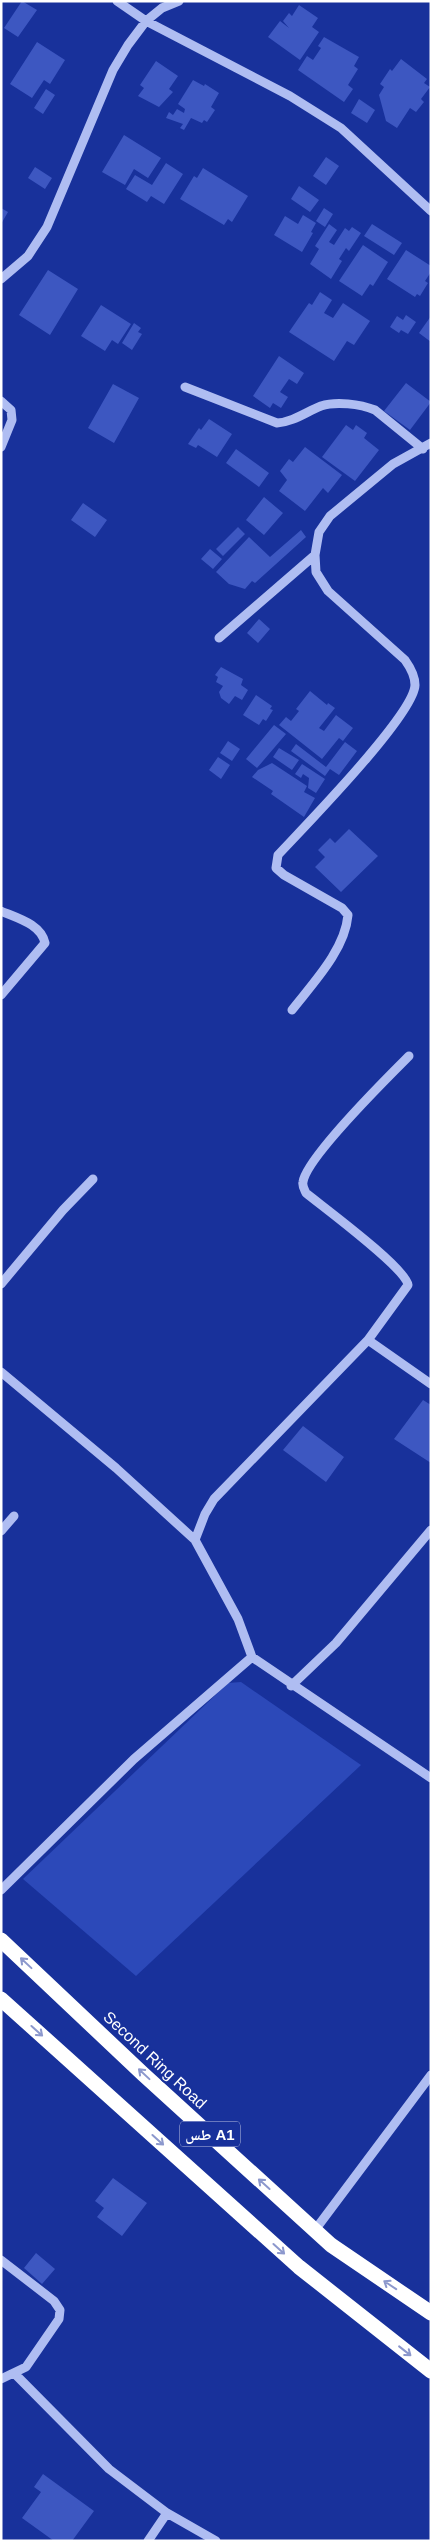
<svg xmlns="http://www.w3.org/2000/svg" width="432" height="2542" font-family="Helvetica,'Noto Naskh Arabic',sans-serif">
<rect width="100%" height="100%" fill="#18319b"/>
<path fill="#2c49b9" d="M241,1682l120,83 -225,211 -113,-97 205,-196z"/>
<path fill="#3d57c1" d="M22,1l15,9 -19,27 -14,-9z
M299,5l19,13 -6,9 7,5 -19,28 -32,-23 12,-16 9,7 -6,-7 6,-8 3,3z
M324,37l35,20 -5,9 4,3 -10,16 5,4 -9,13 -46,-32 9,-14 6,4 8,-12 -3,-2z
M37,42l28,18 -15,24 -6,-4 -12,18 -22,-14z
M401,59l26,20 -3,4 6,4 -9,12 3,3 -8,10 -6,-4 -13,20 -11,-7 -7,-26 5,-8 -4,-3 10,-15 2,2z
M156,61l22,15 -9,13 4,3 -14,15 -21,-11 6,-8 -4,-3z
M193,80l11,6 1,-2 14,9 -8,14 4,3 -8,12 -3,-2 -2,3 -11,-5 -7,12 -4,-2 3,-4 -17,-6 3,-6 4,3 4,-6 7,4 1,-4 -7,-5z
M46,89l9,6 -12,19 -9,-6z
M359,99l16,11 -8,13 -16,-10z
M124,135l37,23 -13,20 -14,-9 -9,16 -23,-13z
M326,157l13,9 -13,19 -13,-9z
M166,163l17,11 -19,30 -13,-8 -4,6 -21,-13 9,-14 17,10z
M35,167l17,11 -7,11 -17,-11z
M203,168l45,28 -16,26 -4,-3 -4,6 -44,-26 14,-23 3,2z
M299,186l20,14 -9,12 -19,-13z
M1,208l7,4 -7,12z
M324,208l9,6 -8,13 -9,-6z
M303,215l13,8 -5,9 2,1 -11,19 -28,-17 11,-19 13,8z
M329,224l8,6 -8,12 5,3 11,-17 4,3 3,-4 9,6 -12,18 -3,-3 -7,11 3,2 -11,18 -21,-15 9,-15 -4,-3z
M372,224l30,19 -8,12 -30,-19z
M363,245l25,17 -15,24 -3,-2 -8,12 -23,-15z
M406,250l25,16v6l-6,9 3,2 -8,13 -3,-2 -2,3 -28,-18z
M48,270l30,19 -28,46 -31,-20z
M320,292l12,8 -8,13 9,5 10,-15 27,18 -16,24 -7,-4 -13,20 -45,-29 20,-29 3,2z
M101,305l30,19 -13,20 -6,-4 -7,11 -24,-15z
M406,315l10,7 -8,12 -7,-4 -2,3 -9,-6 7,-11 6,4z
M431,316v26l-12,-9z
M134,323l7,5 -3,4 4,2 -10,16 -10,-7z
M279,356l25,17 -7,11 -8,-5 -9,13 8,5 -7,11 -8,-5 -3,5 -17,-12z
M406,383l25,19 -21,28 -26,-19z
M113,384l26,14 -25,45 -26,-15z
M209,419l23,15 -15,23 -19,-12 -2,3 -8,-4 11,-16 2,2z
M346,425l7,5 3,-5 11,8 -3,5 15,12 -24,31 -33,-24z
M305,447l37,28 -14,18 -5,-5 -18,23 -26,-20 8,-11 -7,-9 9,-12 4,3z
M236,449l33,24 -10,14 -33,-24z
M264,497l19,16 -19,22 -18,-15z
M83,503l24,17 -12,17 -24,-17z
M238,527l7,7 -22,22 -7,-7z
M301,530l5,7 -51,46 -3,-2 -7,8 -16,-5 -13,-12 33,-35 21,20z
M210,549l12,10 -9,10 -12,-10z
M259,619l11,10 -12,14 -11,-10z
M221,667l22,12 -2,6 7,5 -6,10 -7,-4 -6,8 -8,-6 -2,-6 4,-6 -7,-4 2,-5 -3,-2z
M310,691l17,14 1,-2 7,5 -16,20 5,3 12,-16 17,13 -10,13 -4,-3 -17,21 -43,-34 7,-8 5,4 8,-10 -3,-2z
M256,695l16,11 -2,3 3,1 -7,11 -3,-2 -4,6 -16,-10z
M274,725l12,9 -29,34 -11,-9z
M228,741l12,8 -8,12 -12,-8z
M345,742l12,9 -18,24 -9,-6 -5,7 -34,-25 5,-7 30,23z
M279,748l20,12 -7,10 -19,-13z
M218,757l12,8 -9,14 -12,-9z
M272,763l35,23 -3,6 11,6 -11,19 -33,-23 2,-3 -21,-14 6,-7z
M302,764l23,15 -9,14 -8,-5 1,-10 -6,-4 -2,4 -6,-4z
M349,829l29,27 -37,36 -26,-25 10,-10 -7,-7 12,-12 5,5z
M423,1400l8,5v58l-37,-24z
M303,1426l41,31 -18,25 -43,-32z
M113,2178l34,25 -25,33 -25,-19 7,-9 -9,-7z
M36,2253l19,16 -13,15 -18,-16z
M43,2474l51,37 -22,30h-18l-32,-23 19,-26 -7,-5z"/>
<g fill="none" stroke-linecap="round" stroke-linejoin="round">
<path stroke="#afbdf2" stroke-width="9" d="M117,1l29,20 144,75 51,32 90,83
M1,279l27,-23 19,-29 66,-157 15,-25 18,-24 16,-13 17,-7
M185,387l92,36c16,-1 29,-11 44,-17 15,-5 39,-2 54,4l48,39
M1,401l10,9 1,10 -11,27
M219,638l96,-83
M1,911c16,7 40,13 44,32l-44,52
M292,1010c21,-27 53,-60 56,-95l-6,-7 -58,-33 -8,-7 2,-13c25,-27 136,-140 137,-170 0,-9 -5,-18 -10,-25l-77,-69 -12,-19 -1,-17 4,-23 11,-16 63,-52 38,-21
M409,1056c-21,21 -103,102 -106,126 -1,4 1,7 3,11 17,14 100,75 102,92l-40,55 -154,159 -9,15 -10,26 43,79 14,38 179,121
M1,1284l62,-74 30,-31
M368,1340l63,44
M1,1372l115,96 79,72
M1,1531l13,-15
M291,1686l45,-43 95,-113
M1,1890l133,-131 118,-102
M315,2230l116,-155
M1,2260l53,41 6,9 -1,9 -33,48 -25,12
M15,2374l94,95 58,44 49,28
M148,2541l19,-28"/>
<path stroke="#fff" stroke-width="15" d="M1,1940l142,134 188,171 100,68
M1,1999l298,268 132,104"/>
</g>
<defs><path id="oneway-shaft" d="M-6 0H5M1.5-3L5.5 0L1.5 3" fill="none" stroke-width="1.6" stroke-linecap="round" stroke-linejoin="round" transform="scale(1.25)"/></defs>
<g stroke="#8c98cd">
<use href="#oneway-shaft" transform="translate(26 1963) rotate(-137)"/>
<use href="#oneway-shaft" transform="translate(37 2031) rotate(42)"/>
<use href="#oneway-shaft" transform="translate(144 2074) rotate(-137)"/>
<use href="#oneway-shaft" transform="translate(158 2140) rotate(42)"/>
<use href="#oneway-shaft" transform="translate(264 2184) rotate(-138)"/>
<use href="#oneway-shaft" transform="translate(279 2249) rotate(42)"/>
<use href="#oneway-shaft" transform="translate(390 2285) rotate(-146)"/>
<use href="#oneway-shaft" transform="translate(405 2351) rotate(38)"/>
</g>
<g text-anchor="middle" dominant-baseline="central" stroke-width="4" stroke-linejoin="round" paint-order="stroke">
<rect fill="#18319b" stroke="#bac1e1" stroke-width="1" x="180" y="2121.5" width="60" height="25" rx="4"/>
<g font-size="15" font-weight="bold" fill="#fff">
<text x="210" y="2134">طس A1</text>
</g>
<g font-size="16" fill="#fff" stroke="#18319b">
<text transform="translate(155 2060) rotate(43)">Second Ring Road</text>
</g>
</g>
<rect width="432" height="2542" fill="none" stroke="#ffffff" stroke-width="5"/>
</svg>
